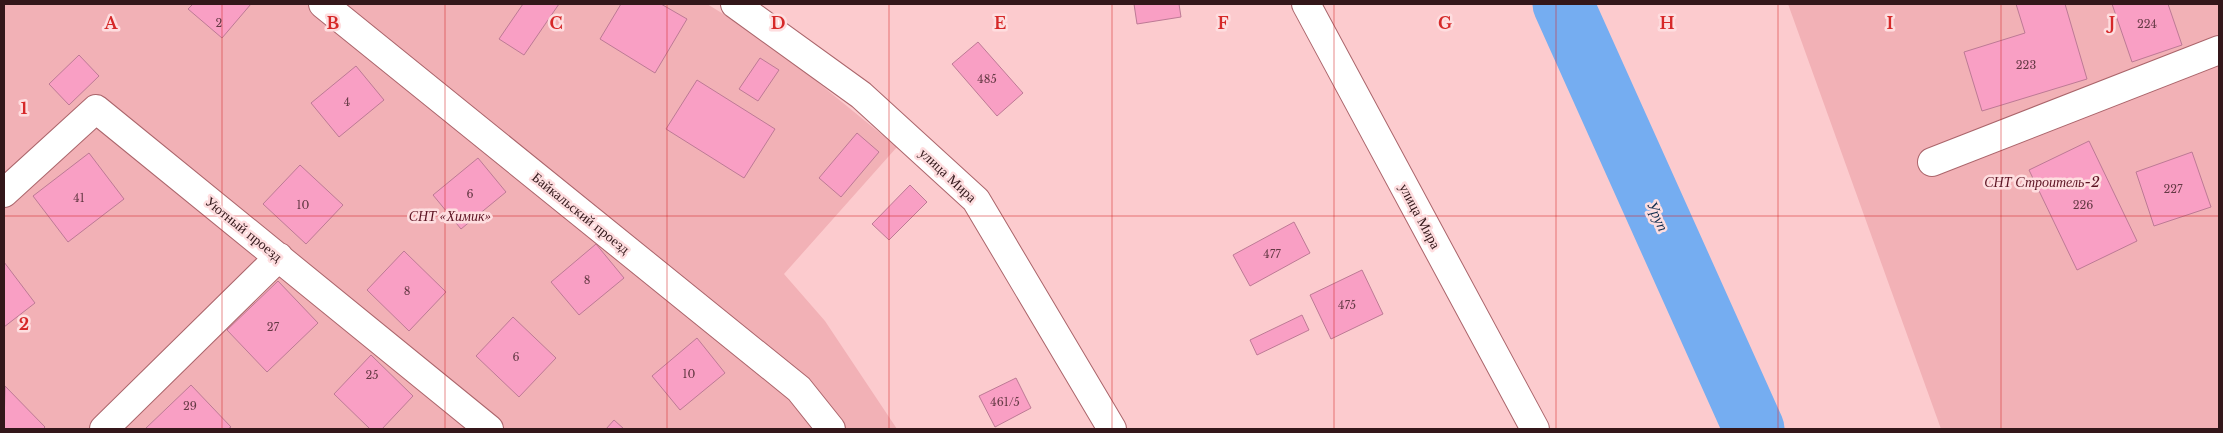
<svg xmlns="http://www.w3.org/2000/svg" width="2223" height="433" font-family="'Libre Baskerville',serif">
<rect width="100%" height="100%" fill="#fccbce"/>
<path fill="#f2b1b6" d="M4,4h703l59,36 131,107 -113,127 41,47 72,108h-893z
M1788,4h431v425h-278z"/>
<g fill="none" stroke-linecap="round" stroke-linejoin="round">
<path stroke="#75adf1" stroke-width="61" d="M1563,4l191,425"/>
</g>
<path fill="#f99fc4" stroke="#bd7a95" d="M193,4h58l-29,34 -34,-29z
M523,4h36l-35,51 -25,-16z
M621,4h40l26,15 -32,54 -55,-34z
M1134,4h45l2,13 -44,7z
M2016,4h49l22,75 -105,32 -18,-59 61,-19z
M2112,4h56l14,41 -50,17z
M978,42l45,51 -26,23 -45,-52z
M79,55l20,21 -30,29 -20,-21z
M760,58l19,12 -21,31 -19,-12z
M356,66l28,34 -45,37 -28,-34z
M697,80l78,49 -31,49 -78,-49z
M857,133l22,19 -38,45 -22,-19z
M2089,141l48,100 -60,29 -48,-100z
M2192,152l19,55 -57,19 -18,-54z
M89,153l35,46 -56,43 -35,-46z
M478,158l28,34 -45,37 -28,-34z
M300,165l43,40 -37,39 -43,-40z
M910,185l17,17 -38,38 -17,-16z
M1294,222l16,31 -60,33 -17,-31z
M596,244l28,34 -45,37 -28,-33z
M404,251l42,41 -37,39 -42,-41z
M4,262l31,41 -31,24z
M1362,270l21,44 -52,25 -21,-44z
M278,281l40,42 -51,49 -40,-42z
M1302,315l7,15 -52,25 -7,-15z
M513,317l43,41 -37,39 -43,-41z
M697,338l28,35 -45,37 -28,-34z
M371,355l42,41 -31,33h-12l-36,-35z
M1016,378l15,30 -36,19 -16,-31z
M191,385l40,42 -3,2h-83z
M5,386l40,41 -2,2h-39z
M614,420l10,9h-18z"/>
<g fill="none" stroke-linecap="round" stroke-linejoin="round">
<g stroke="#ab656b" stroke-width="30">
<path id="minor" d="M323,4l476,385 32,40
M735,4l126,91 115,105 136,229
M1306,4l229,425
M1932,162l287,-112
M4,193l92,-84 393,320
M104,429l175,-172"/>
</g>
<use href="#minor" stroke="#fff" stroke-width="28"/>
</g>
<path fill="none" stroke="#d62828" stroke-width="1" stroke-opacity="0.55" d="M222,4v425M445,4v425M667,4v425M889,4v425M1112,4v425M1334,4v425M1556,4v425M1778,4v425M2001,4v425M4,216h2215"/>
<g text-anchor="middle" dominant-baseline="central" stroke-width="5" stroke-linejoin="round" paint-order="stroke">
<g font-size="11" fill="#643944">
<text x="219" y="23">2</text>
<text x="2147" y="24">224</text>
<text x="2026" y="65">223</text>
<text x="987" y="79">485</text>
<text x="347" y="102">4</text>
<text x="2173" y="189">227</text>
<text x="470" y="194">6</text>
<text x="79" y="198">41</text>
<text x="303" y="205">10</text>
<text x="2083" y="205">226</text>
<text x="1272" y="254">477</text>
<text x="587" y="280">8</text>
<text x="407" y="291">8</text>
<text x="1347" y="305">475</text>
<text x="273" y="327">27</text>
<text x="516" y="357">6</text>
<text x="689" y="374">10</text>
<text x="372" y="375">25</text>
<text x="1005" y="402">461/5</text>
<text x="190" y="406">29</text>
</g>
<g font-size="14" fill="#33171a" stroke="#fedddf">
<text transform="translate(948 175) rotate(43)">улица Мира</text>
<text transform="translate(581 213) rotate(39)">Байкальский проезд</text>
<text transform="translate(1420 216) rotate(62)">улица Мира</text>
<text transform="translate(244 229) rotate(39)">Уютный проезд</text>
</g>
<g font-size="14" font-style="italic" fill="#5c1322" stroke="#fedddf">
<text x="2042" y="182">СНТ Строитель-2</text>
<text x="450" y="216">СНТ «Химик»</text>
</g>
<g font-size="15" font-style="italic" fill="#102c4d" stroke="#fedddf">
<text transform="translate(1658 216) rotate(66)">Уруп</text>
</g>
</g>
<g font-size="16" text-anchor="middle" font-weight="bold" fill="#d62828" stroke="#fedddf" stroke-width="5" stroke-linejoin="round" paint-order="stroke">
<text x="111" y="29">A</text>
<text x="333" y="29">B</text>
<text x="556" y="29">C</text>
<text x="778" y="29">D</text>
<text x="1000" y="29">E</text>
<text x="1223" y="29">F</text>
<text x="1445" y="29">G</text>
<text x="1667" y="29">H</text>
<text x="1890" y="29">I</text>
<text x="2112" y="29">J</text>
<text x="24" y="114">1</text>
<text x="24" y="330">2</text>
</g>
<rect width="2223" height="433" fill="none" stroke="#33171a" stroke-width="10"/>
</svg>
